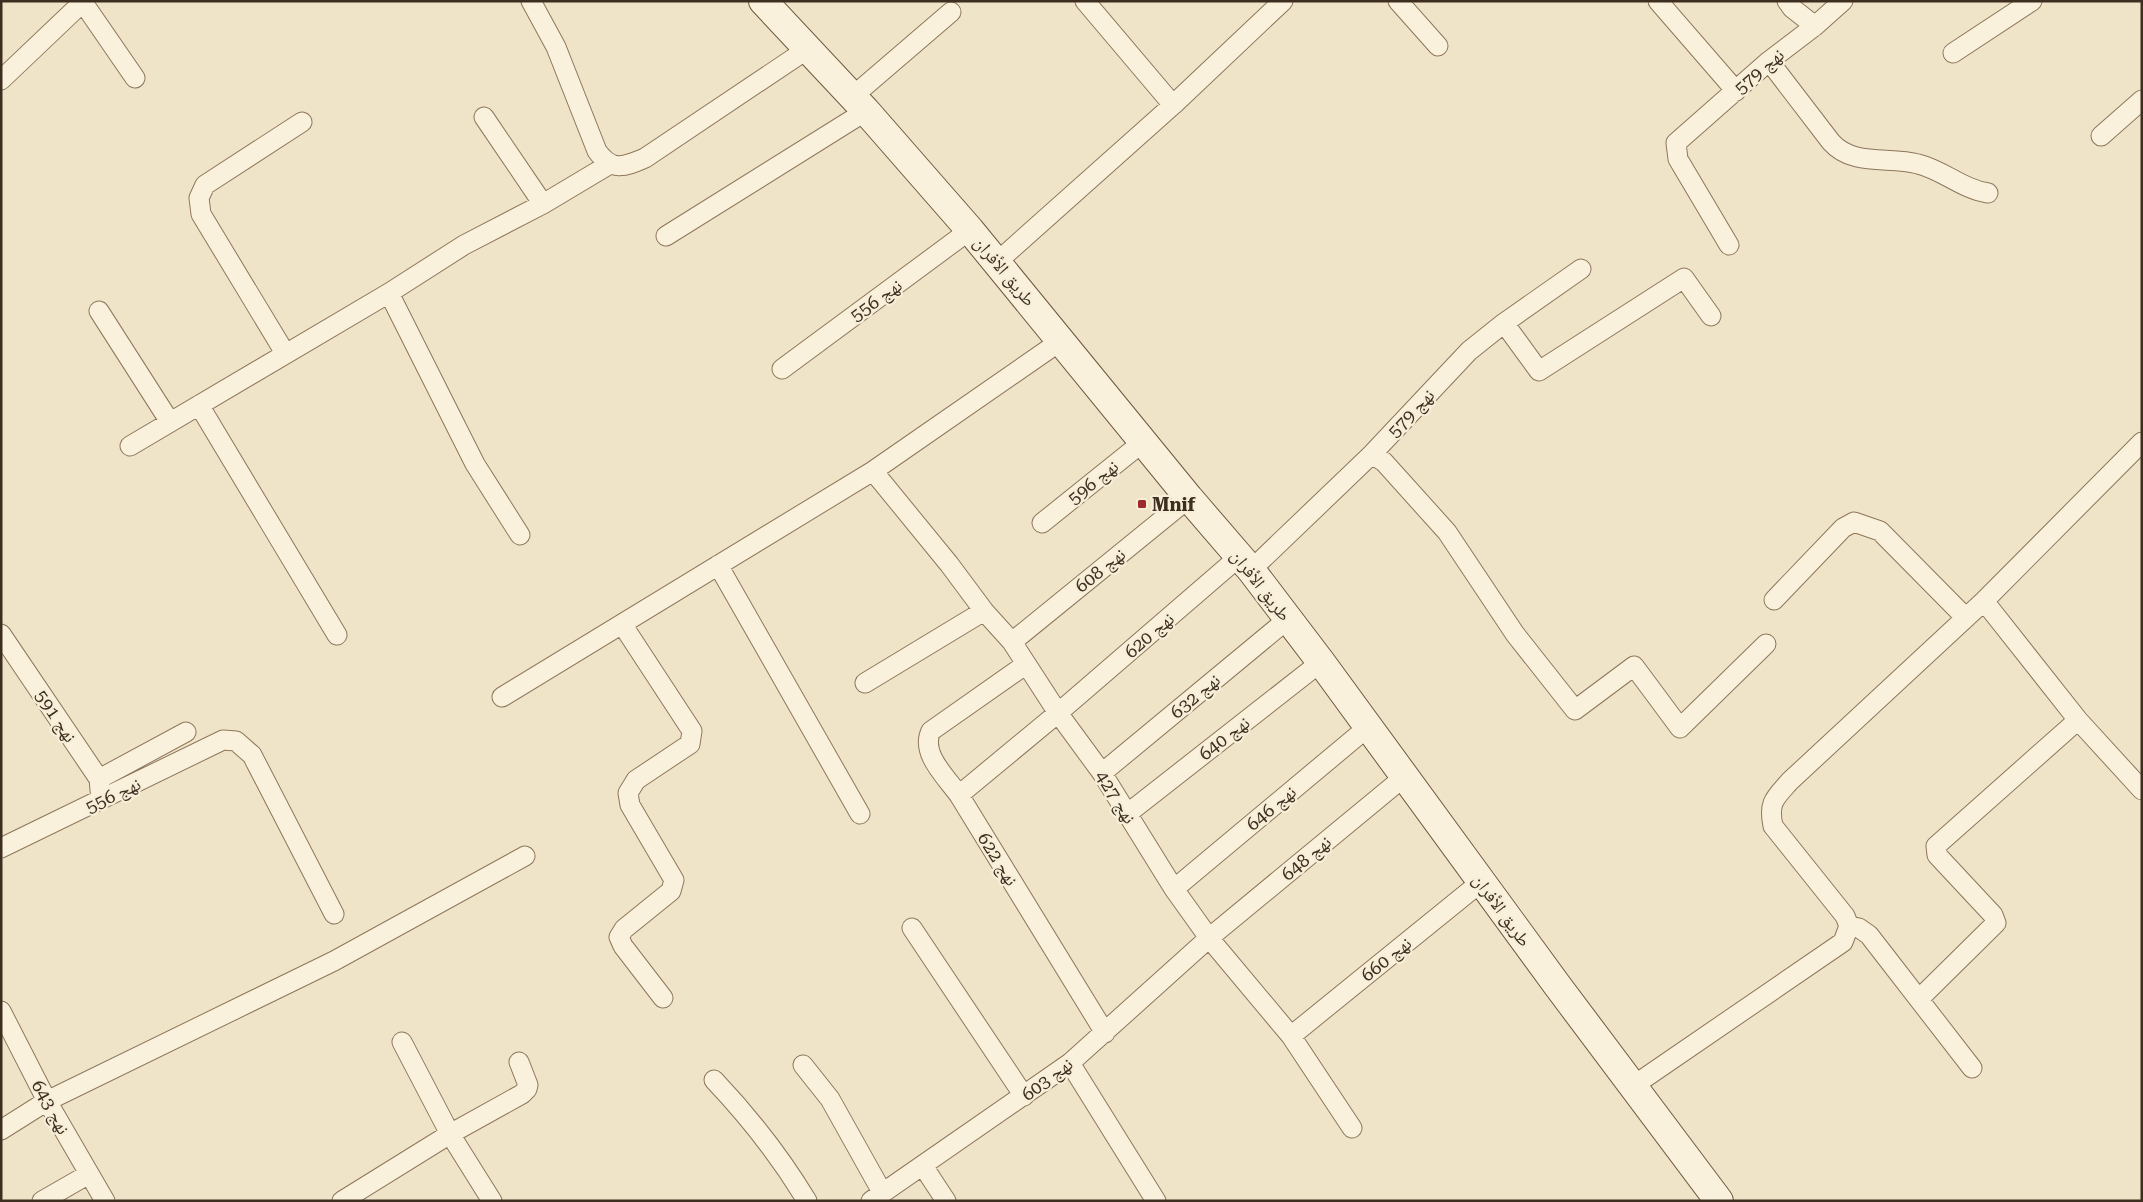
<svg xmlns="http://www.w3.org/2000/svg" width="2143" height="1202" font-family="'Roboto Serif','Noto Naskh Arabic',serif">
<rect width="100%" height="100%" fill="#f0e4c8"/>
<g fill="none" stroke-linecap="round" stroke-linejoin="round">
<g stroke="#8d765c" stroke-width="21">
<path id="minor" d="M82,1l53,77
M531,1l25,46 41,104c15,21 27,16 48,7l164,-110
M1085,1l88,104
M1398,1l40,45
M1658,1l78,90
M1787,1l5,7 23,18
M1953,53l79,-52
M1769,61l62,81c22,25 58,14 87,22 25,6 44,25 70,29
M1,80l83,-79
M852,97l99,-85
M484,117l59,87
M2101,136l41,-36
M666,236l200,-125
M1729,245l-51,-86 -2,-16 93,-82 46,-35 28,-25
M997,262l176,-157 110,-104
M389,293l86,171 45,71
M99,311l71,111
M1504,323l35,48 145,-93 27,38
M285,353l-84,-139 -2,-16 6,-13 97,-63
M782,369l188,-139
M199,405l138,230
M130,446l259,-153 75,-48 79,-41 67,-40
M1372,454l12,8 63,70 68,102 60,76 59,-44 46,62 86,-84
M873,471l76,93 35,47 28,31 46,71 44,60 72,116 35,49 82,98 61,92
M1042,523l101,-81
M718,565l142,249
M1251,570l121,-116 97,-103 35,-28 77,-54
M1774,600l69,-72 11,-6 26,9 86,87
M1984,601l94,119 64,70
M622,624l70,107 -2,13 -54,36 -8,13 2,12 44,75 -3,11 -47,38 -5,8 4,9 40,52
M1,634l98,145 2,21
M1012,642l177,-144
M865,683l119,-72
M502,697l371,-226 189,-131
M1102,773l186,-154
M99,779l87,-47
M959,795c-13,-18 -39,-42 -28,-64l94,-66
M1127,814l194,-152
M1,848l222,-108 13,1 16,14 82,159
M1174,889l194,-162
M1849,926l10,2 10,7 103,133
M912,928l112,168
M1919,999l77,-76 -3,-8 -56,-60 -1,-9 142,-126
M1,1011l46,90 58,100
M1105,1033l-146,-238 99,-82 182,-157
M1291,1036l190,-154
M402,1042l48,92 42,67
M1070,1063l86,138
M803,1065l27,34 52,93
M714,1080c35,37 66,76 93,121
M1633,1086l210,-144 6,-16 -4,-10 -72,-90c-5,-24 2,-28 17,-45l194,-180 158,-159
M1,1130l46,-29 287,-140 191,-105
M923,1166l23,35
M42,1201l47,-27
M342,1201l108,-67 72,-40 5,-5 1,-4 -9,-23
M871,1201l199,-138 139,-125 195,-161"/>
</g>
<g stroke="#6f573f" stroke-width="30">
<path id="secondary" d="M763,1l103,110 104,119 219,268 62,72 70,92 236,323 162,216"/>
</g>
<use href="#minor" stroke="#faf1dc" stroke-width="19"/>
<use href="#secondary" stroke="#faf1dc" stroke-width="28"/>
</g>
<rect fill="#9e2a2b" stroke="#f7eed8" stroke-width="2" x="1137" y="499" width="10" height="10" rx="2.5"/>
<g text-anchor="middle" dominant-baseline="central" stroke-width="4.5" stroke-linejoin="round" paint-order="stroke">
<g font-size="18" fill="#3d2e20" stroke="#f7eed8">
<text transform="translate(1759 71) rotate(-41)">نهج 579</text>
<text transform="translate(1005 271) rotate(50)">طريق الأفران</text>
<text transform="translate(876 300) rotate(-36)">نهج 556</text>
<text transform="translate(1411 413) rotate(-47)">نهج 579</text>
<text transform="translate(1093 482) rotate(-39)">نهج 596</text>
<text transform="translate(1100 570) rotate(-39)">نهج 608</text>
<text transform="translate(1261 585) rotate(52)">طريق الأفران</text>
<text transform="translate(1149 635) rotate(-41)">نهج 620</text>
<text transform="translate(1195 696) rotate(-40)">نهج 632</text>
<text transform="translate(56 716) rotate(56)">نهج 591</text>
<text transform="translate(1224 738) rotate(-38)">نهج 640</text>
<text transform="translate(113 795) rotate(-26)">نهج 556</text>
<text transform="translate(1116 797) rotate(58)">نهج 427</text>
<text transform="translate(1271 808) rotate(-40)">نهج 646</text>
<text transform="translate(1306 858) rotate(-40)">نهج 648</text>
<text transform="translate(998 859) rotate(58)">نهج 622</text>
<text transform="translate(1502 910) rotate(54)">طريق الأفران</text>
<text transform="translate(1386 959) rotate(-39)">نهج 660</text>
<text transform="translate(1047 1079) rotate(-37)">نهج 603</text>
<text transform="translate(51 1107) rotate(61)">نهج 643</text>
</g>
<g font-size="18" font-weight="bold" fill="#3d2e20" stroke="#f7eed8" text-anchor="start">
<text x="1152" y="504">Mnif</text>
</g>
</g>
<rect width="2143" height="1202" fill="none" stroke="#3d2e20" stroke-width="5"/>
</svg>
